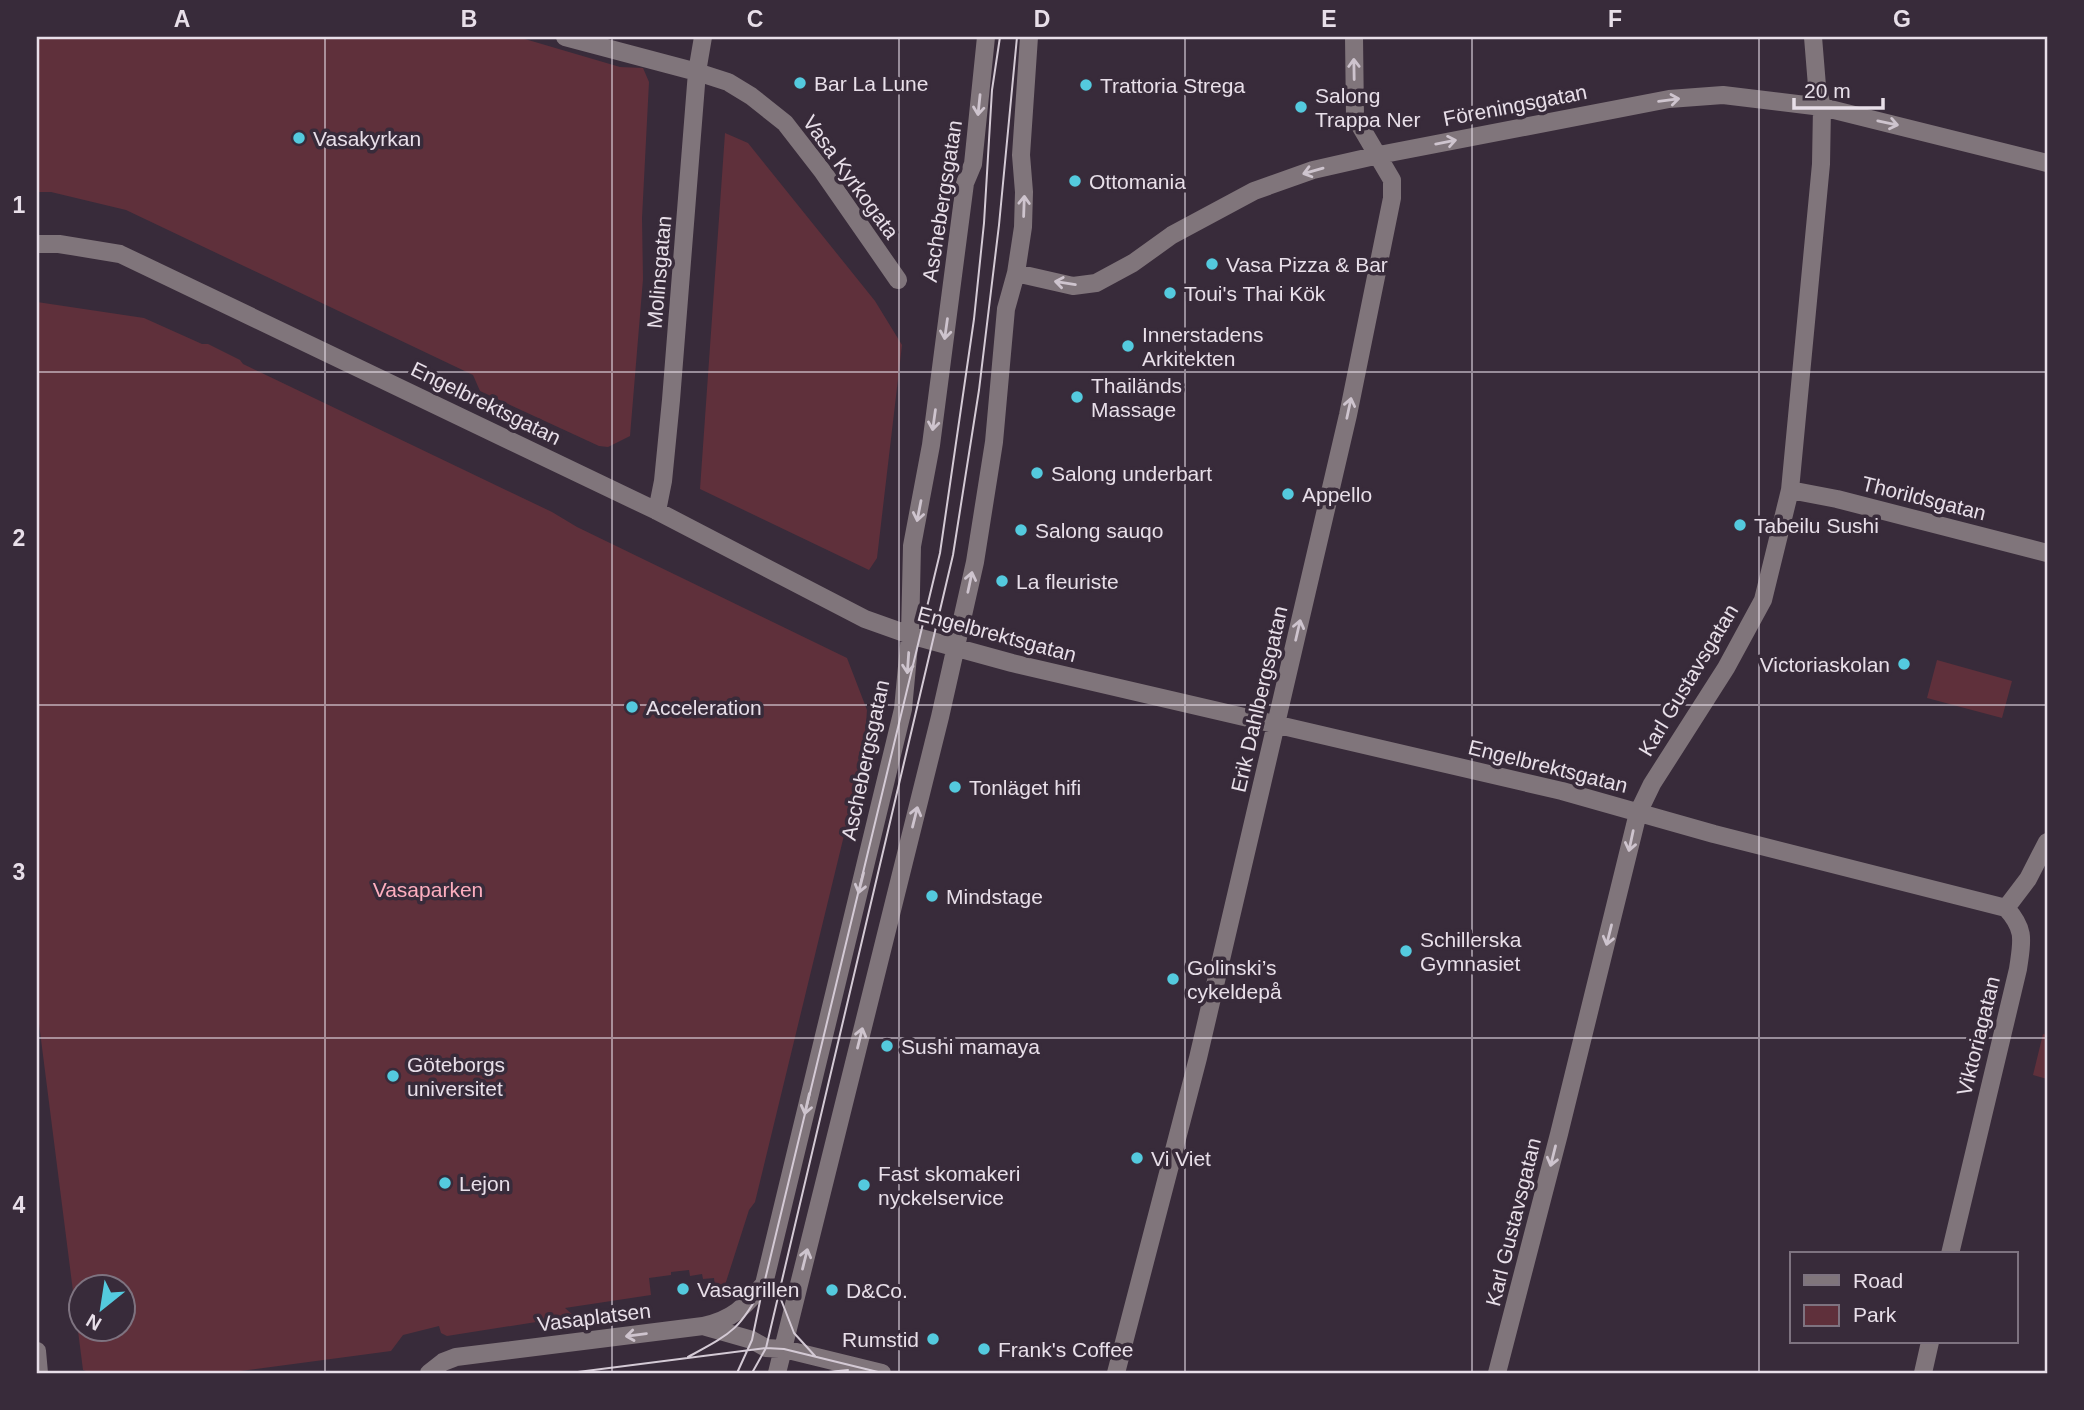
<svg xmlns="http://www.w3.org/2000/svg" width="2084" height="1410" font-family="Arial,sans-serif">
<rect width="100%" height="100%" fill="#382b3a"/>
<path fill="#5f303b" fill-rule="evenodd" d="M37,37h481l102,30 23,1 6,14 -7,136 1,61 -13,157 -22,11 -9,-1 -119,-55 -7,-16 -347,-165 -75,-18h-14z
M725,133l23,10 127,158 27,44 -25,213 -8,12 -169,-81z
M37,302l107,16 58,26h6l32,16 3,4 309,148 25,15 270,131 20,52 -3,43 -109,449 -6,8 -24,75 -10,1 -1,-8 -11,1 -1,-5 -12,2 -1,-6 -18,2v3l-22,3 2,17 -86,13 9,8 -127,20 -6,-3 -2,-7 -36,9 -12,16 -166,22h-133l-9,-3 -46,-362zM80,1288h42v42h-42z
M1937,660l75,21 -10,37 -75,-20z
M2043,1034l4,1v44l-14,-4z"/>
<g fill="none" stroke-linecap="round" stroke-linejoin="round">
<path stroke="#80757b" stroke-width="18" d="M565,37l132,35 31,10 23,14 34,27 38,49 75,108
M37,244h22l61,10 537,257 208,108 45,16 102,28 550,128 152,43 292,74
M1016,273l57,13 23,-3 37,-20 39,-28 82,-44 59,-21 66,-15 290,-56 54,-4 99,12 225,56
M1790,490l47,9 210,54
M657,511l6,-30 8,-81 26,-328 6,-35
M2006,908l22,-29 19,-37
M1950,1254l68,-285c4,-28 8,-39 -12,-61
M703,1326c31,-7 41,-19 61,-42l139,-575 7,-74 2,-89 19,-101 34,-262 8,-19 13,-127
M37,1351l2,22
M429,1373l14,-11 13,-5 247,-31 49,14 14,8 18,1 98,24
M777,1373l163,-656 35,-155 19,-120 12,-133 10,-36 7,-46 1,-35 -3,-37 8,-118
M1116,1373l82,-315 71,-304 79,-339 44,-217v-18l-37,-63 -1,-80
M1497,1373l62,-239 79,-321 14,-29 74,-116 37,-68 27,-110 31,-326 1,-57 -5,-21 -4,-49
M1923,1373l7,-31"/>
<path stroke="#d4cad5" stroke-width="2" d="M780,1297l14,36 21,23
M688,1357c44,-24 52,-27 76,-73l176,-731 34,-234 10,-96 8,-133 8,-53
M570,1373l196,-25 18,1 98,24
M737,1373l15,-33 8,-39
M752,1373l14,-25 187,-793 26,-165 20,-165 18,-188
M819,1373l29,-3"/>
</g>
<defs><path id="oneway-shaft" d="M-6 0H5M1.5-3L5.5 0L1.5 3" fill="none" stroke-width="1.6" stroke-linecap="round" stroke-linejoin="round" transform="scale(1.75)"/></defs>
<g stroke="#cec4ce">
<use href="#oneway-shaft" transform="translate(1354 69) rotate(-91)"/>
<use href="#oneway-shaft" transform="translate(1669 100) rotate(-7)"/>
<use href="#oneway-shaft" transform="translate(979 105) rotate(96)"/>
<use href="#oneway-shaft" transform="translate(1888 123) rotate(12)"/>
<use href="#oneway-shaft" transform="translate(1446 142) rotate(-11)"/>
<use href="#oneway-shaft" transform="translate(1313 171) rotate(164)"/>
<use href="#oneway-shaft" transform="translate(1024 206) rotate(-88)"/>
<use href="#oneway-shaft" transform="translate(1065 283) rotate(-171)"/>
<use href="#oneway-shaft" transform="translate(946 329) rotate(98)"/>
<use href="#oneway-shaft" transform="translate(1349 408) rotate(-78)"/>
<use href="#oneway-shaft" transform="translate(934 420) rotate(98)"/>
<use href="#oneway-shaft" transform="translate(919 511) rotate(101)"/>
<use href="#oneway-shaft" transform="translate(970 582) rotate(-78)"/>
<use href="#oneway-shaft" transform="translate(1298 630) rotate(-77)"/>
<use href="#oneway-shaft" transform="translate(908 663) rotate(94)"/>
<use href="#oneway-shaft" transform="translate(915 817) rotate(-76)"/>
<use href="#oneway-shaft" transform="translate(1631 841) rotate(102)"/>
<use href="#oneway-shaft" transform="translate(861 883) rotate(104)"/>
<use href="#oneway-shaft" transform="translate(1609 935) rotate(104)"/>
<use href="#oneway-shaft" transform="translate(860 1038) rotate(-76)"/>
<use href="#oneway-shaft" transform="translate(807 1104) rotate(103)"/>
<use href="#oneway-shaft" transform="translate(1553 1156) rotate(104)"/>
<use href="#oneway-shaft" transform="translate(805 1259) rotate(-76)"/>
<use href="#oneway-shaft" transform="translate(636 1335) rotate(173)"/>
</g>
<path fill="none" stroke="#e8dfe9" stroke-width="2" stroke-opacity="0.55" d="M325,37v1336M612,37v1336M899,37v1336M1185,37v1336M1472,37v1336M1759,37v1336M37,372h2010M37,705h2010M37,1038h2010"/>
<g fill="#54cade" stroke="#382b3a" stroke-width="2.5">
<circle cx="800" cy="83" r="7"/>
<circle cx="1086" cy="85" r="7"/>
<circle cx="1301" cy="107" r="7"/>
<circle cx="299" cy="138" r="7"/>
<circle cx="1075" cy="181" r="7"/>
<circle cx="1212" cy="264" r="7"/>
<circle cx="1170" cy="293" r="7"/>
<circle cx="1128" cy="346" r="7"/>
<circle cx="1077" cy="397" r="7"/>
<circle cx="1037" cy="473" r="7"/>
<circle cx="1288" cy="494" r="7"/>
<circle cx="1740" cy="525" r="7"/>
<circle cx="1021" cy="530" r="7"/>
<circle cx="1002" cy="581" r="7"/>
<circle cx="1904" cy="664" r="7"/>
<circle cx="632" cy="707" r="7"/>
<circle cx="955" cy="787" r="7"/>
<circle cx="932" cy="896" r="7"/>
<circle cx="1406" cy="951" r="7"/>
<circle cx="1173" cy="979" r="7"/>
<circle cx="887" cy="1046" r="7"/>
<circle cx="393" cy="1076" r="7"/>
<circle cx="1137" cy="1158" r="7"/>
<circle cx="445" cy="1183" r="7"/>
<circle cx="864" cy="1185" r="7"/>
<circle cx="683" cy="1289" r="7"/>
<circle cx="832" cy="1290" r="7"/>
<circle cx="933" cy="1339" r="7"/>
<circle cx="984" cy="1349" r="7"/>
</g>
<g text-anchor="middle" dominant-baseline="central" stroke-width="7" stroke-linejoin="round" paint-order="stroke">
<g font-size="21" fill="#e8dfe9" stroke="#382b3a" text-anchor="start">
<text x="814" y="83">Bar La Lune</text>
<text x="1100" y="85">Trattoria Strega</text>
<text x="1315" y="95">Salong<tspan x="1315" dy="24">Trappa Ner</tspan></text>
<text x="313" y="138">Vasakyrkan</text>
<text x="1089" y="181">Ottomania</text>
<text x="1226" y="264">Vasa Pizza &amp; Bar</text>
<text x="1184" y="293">Toui's Thai Kök</text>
<text x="1142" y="334">Innerstadens<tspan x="1142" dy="24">Arkitekten</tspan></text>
<text x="1091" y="385">Thailänds<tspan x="1091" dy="24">Massage</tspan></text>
<text x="1051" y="473">Salong underbart</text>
<text x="1302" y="494">Appello</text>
<text x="1754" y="525">Tabeilu Sushi</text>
<text x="1035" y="530">Salong sauqo</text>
<text x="1016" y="581">La fleuriste</text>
<text x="1890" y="664" text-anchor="end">Victoriaskolan</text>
<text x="646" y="707">Acceleration</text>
<text x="969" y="787">Tonläget hifi</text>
<text x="946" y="896">Mindstage</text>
<text x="1420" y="939">Schillerska<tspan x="1420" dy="24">Gymnasiet</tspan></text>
<text x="1187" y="967">Golinski’s<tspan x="1187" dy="24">cykeldepå</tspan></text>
<text x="901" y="1046">Sushi mamaya</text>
<text x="407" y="1064">Göteborgs<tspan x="407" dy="24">universitet</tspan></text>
<text x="1151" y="1158">Vi Viet</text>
<text x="878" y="1173">Fast skomakeri<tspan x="878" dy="24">nyckelservice</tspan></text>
<text x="459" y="1183">Lejon</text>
<text x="697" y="1289">Vasagrillen</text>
<text x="846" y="1290">D&amp;Co.</text>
<text x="919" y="1339" text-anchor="end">Rumstid</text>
<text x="998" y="1349">Frank's Coffee</text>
</g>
<g font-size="21" fill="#e8dfe9" stroke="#382b3a">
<text transform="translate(1515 105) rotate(-11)">Föreningsgatan</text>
<text transform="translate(851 177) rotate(54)">Vasa Kyrkogata</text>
<text transform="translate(942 201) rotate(-81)">Aschebergsgatan</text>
<text transform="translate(659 272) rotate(-85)">Molinsgatan</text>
<text transform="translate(486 403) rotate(26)">Engelbrektsgatan</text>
<text transform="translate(1924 498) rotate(14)">Thorildsgatan</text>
<text transform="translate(997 634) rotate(15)">Engelbrektsgatan</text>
<text transform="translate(1688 680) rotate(-59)">Karl Gustavsgatan</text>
<text transform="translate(1259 699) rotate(-77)">Erik Dahlbergsgatan</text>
<text transform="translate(865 760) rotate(-78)">Aschebergsgatan</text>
<text transform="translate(1548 766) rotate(14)">Engelbrektsgatan</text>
<text transform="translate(1978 1036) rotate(-76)">Viktoriagatan</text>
<text transform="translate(1513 1222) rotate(-76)">Karl Gustavsgatan</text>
<text transform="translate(594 1317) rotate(-7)">Vasaplatsen</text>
</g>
<g font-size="21" fill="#fdaebf" stroke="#382b3a">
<text x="428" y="889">Vasaparken</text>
</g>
</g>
<rect width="2084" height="1410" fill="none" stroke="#382b3a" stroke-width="77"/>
<rect x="1790" y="1252" width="228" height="91" fill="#382b3a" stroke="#7e7380" stroke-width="2"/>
<rect x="1804" y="1275" width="35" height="10" fill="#80757b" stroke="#7e7380" stroke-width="2"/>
<text x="1853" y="1288" font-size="21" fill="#e8dfe9">Road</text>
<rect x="1804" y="1305" width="35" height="21" fill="#5f303b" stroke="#7e7380" stroke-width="2"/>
<text x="1853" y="1322" font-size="21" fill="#e8dfe9">Park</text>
<g transform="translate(102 1308) rotate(210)"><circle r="33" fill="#382b3a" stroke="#7e7380" stroke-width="2"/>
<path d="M0-5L12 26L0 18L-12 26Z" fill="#54cade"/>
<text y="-10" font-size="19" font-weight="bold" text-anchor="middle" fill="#e8dfe9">N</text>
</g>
<path d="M1794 98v10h89v-10" fill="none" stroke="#e8dfe9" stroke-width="3.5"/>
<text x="1804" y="98" font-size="21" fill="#e8dfe9" stroke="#382b3a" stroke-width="5" paint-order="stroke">20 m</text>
<rect x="38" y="38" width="2008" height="1334" fill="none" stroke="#e8dfe9" stroke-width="2.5"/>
<g font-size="23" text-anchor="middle" font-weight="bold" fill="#e8dfe9">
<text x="182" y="27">A</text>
<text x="469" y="27">B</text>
<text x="755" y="27">C</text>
<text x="1042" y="27">D</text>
<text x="1329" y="27">E</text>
<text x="1615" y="27">F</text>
<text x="1902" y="27">G</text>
<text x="19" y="213">1</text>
<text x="19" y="546">2</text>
<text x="19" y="880">3</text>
<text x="19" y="1213">4</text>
</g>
</svg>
